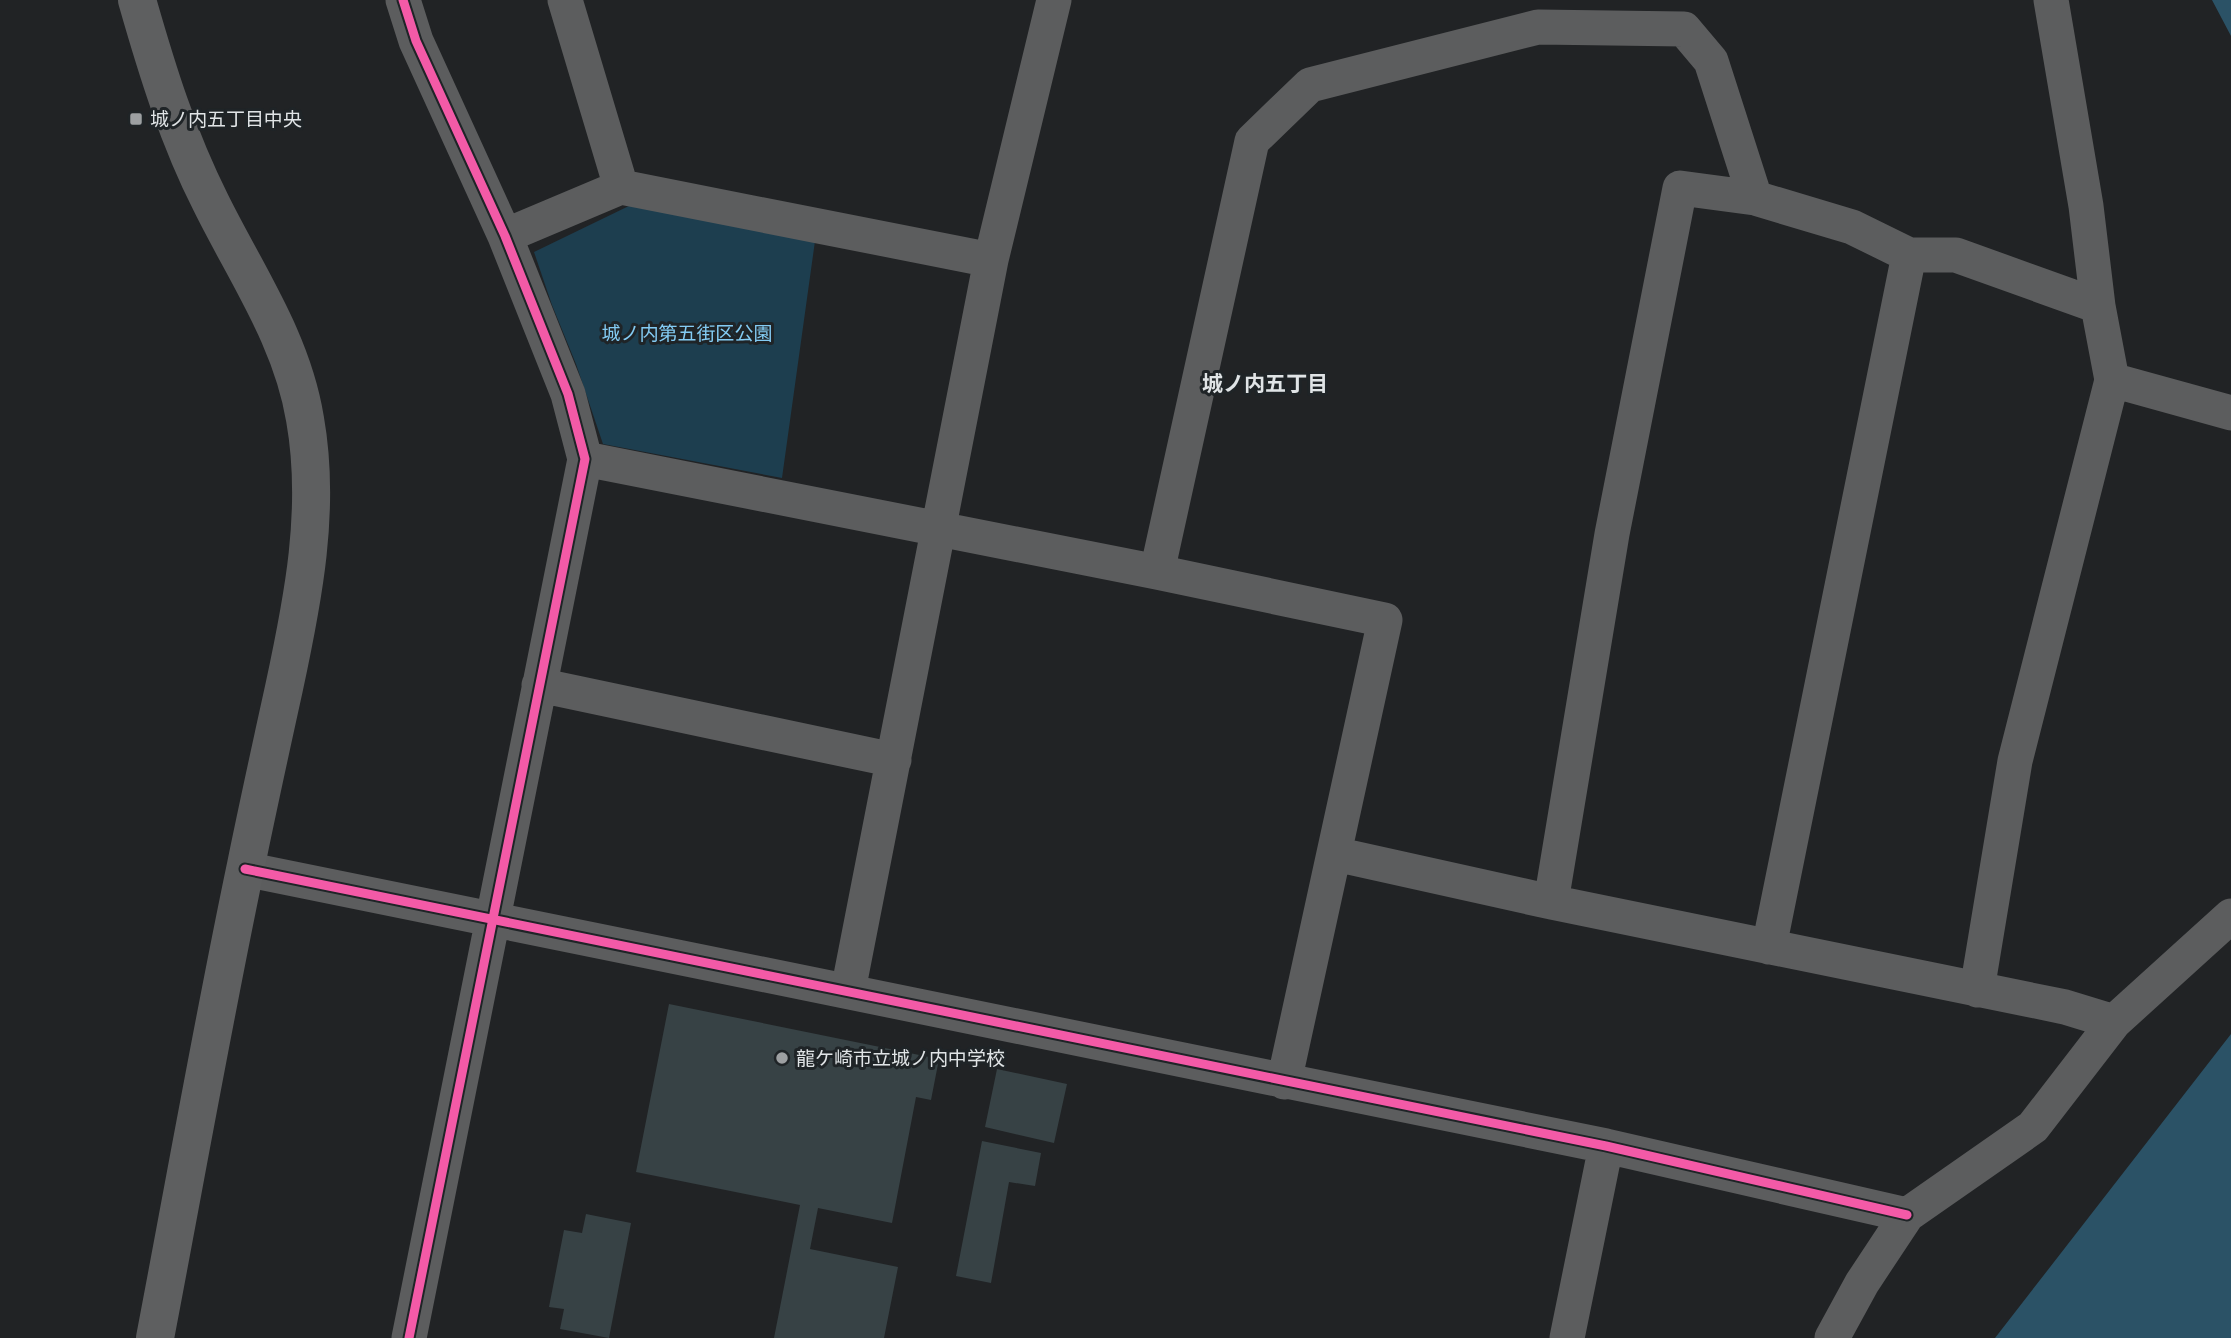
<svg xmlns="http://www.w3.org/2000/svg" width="2231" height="1338" font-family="'Fira Sans','Noto Sans JP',sans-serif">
<rect width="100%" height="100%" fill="#212325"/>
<path fill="#1d3e4f" d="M633,204l182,37 -33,237 -179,-34 -27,-80 -24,-59 -18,-53z"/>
<path fill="#2b5266" d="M2212,0h19v36z
M2231,1034v304h-236z"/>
<path fill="#374245" d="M669,1004l270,55 -8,41 -15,-3 -24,126 -74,-15 -8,41 88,18 -14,71h-110l26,-133 -164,-33z
M997,1069l70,15 -13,59 -69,-16z
M982,1141l59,12 -6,33 -26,-4 -18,101 -35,-7z
M586,1214l45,9 -22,115 -49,-9 4,-20 -15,-2 15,-77 18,3z"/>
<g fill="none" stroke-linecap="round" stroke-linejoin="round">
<path stroke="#5c5d5e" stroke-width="35" d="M403,0l13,41 89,195 63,158 17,65 -176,879
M565,0l56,187
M505,236l116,-49 370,73
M2112,380l119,33
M585,459l572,113 228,48 -101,462
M1157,572l95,-431 58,-56 228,-58 146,2 27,32 44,137
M539,685l355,75
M1335,854l216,48 514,105 49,15
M245,869l1361,277 301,69
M1551,902l61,-368 68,-346 75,10 97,29 57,28h47l142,51
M1769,947l140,-692
M1977,990l38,-229 97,-381 -14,-74 -12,-100 -35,-206
M848,991l143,-731 63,-260
M1567,1338l39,-192
M1832,1338l30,-55 45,-68 126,-88 81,-105 117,-106"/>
<path stroke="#5e5f60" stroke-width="38" d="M137,0c20,70 41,138 74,203 35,71 81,136 94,216 16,90 -2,181 -21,269 -13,59 -26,118 -38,177 -33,157 -61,316 -91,473"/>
<g stroke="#1f2427" stroke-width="13">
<path id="cycleway" d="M403,0l13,41 89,195 63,158 17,65 -176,879
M245,869l1361,277 301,69"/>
</g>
<use href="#cycleway" stroke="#f35aa7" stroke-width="9"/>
</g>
<g fill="#9da0a2" stroke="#1f2427" stroke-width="2.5">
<rect x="129" y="112" width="14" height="14" rx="3.5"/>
<circle cx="782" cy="1058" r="7"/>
</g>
<g text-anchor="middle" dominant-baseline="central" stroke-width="6" stroke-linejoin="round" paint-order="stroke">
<g font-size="19" fill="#e0e4e6" stroke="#1f2427" text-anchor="start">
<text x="150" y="119">城ノ内五丁目中央</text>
<text x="796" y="1058">龍ケ崎市立城ノ内中学校</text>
</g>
<g font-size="19" fill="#83cbf3" stroke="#1f2427">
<text x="687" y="333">城ノ内第五街区公園</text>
</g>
<g font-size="21" font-weight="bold" fill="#e0e4e6" stroke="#1f2427">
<text x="1265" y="384">城ノ内五丁目</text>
</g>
</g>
</svg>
